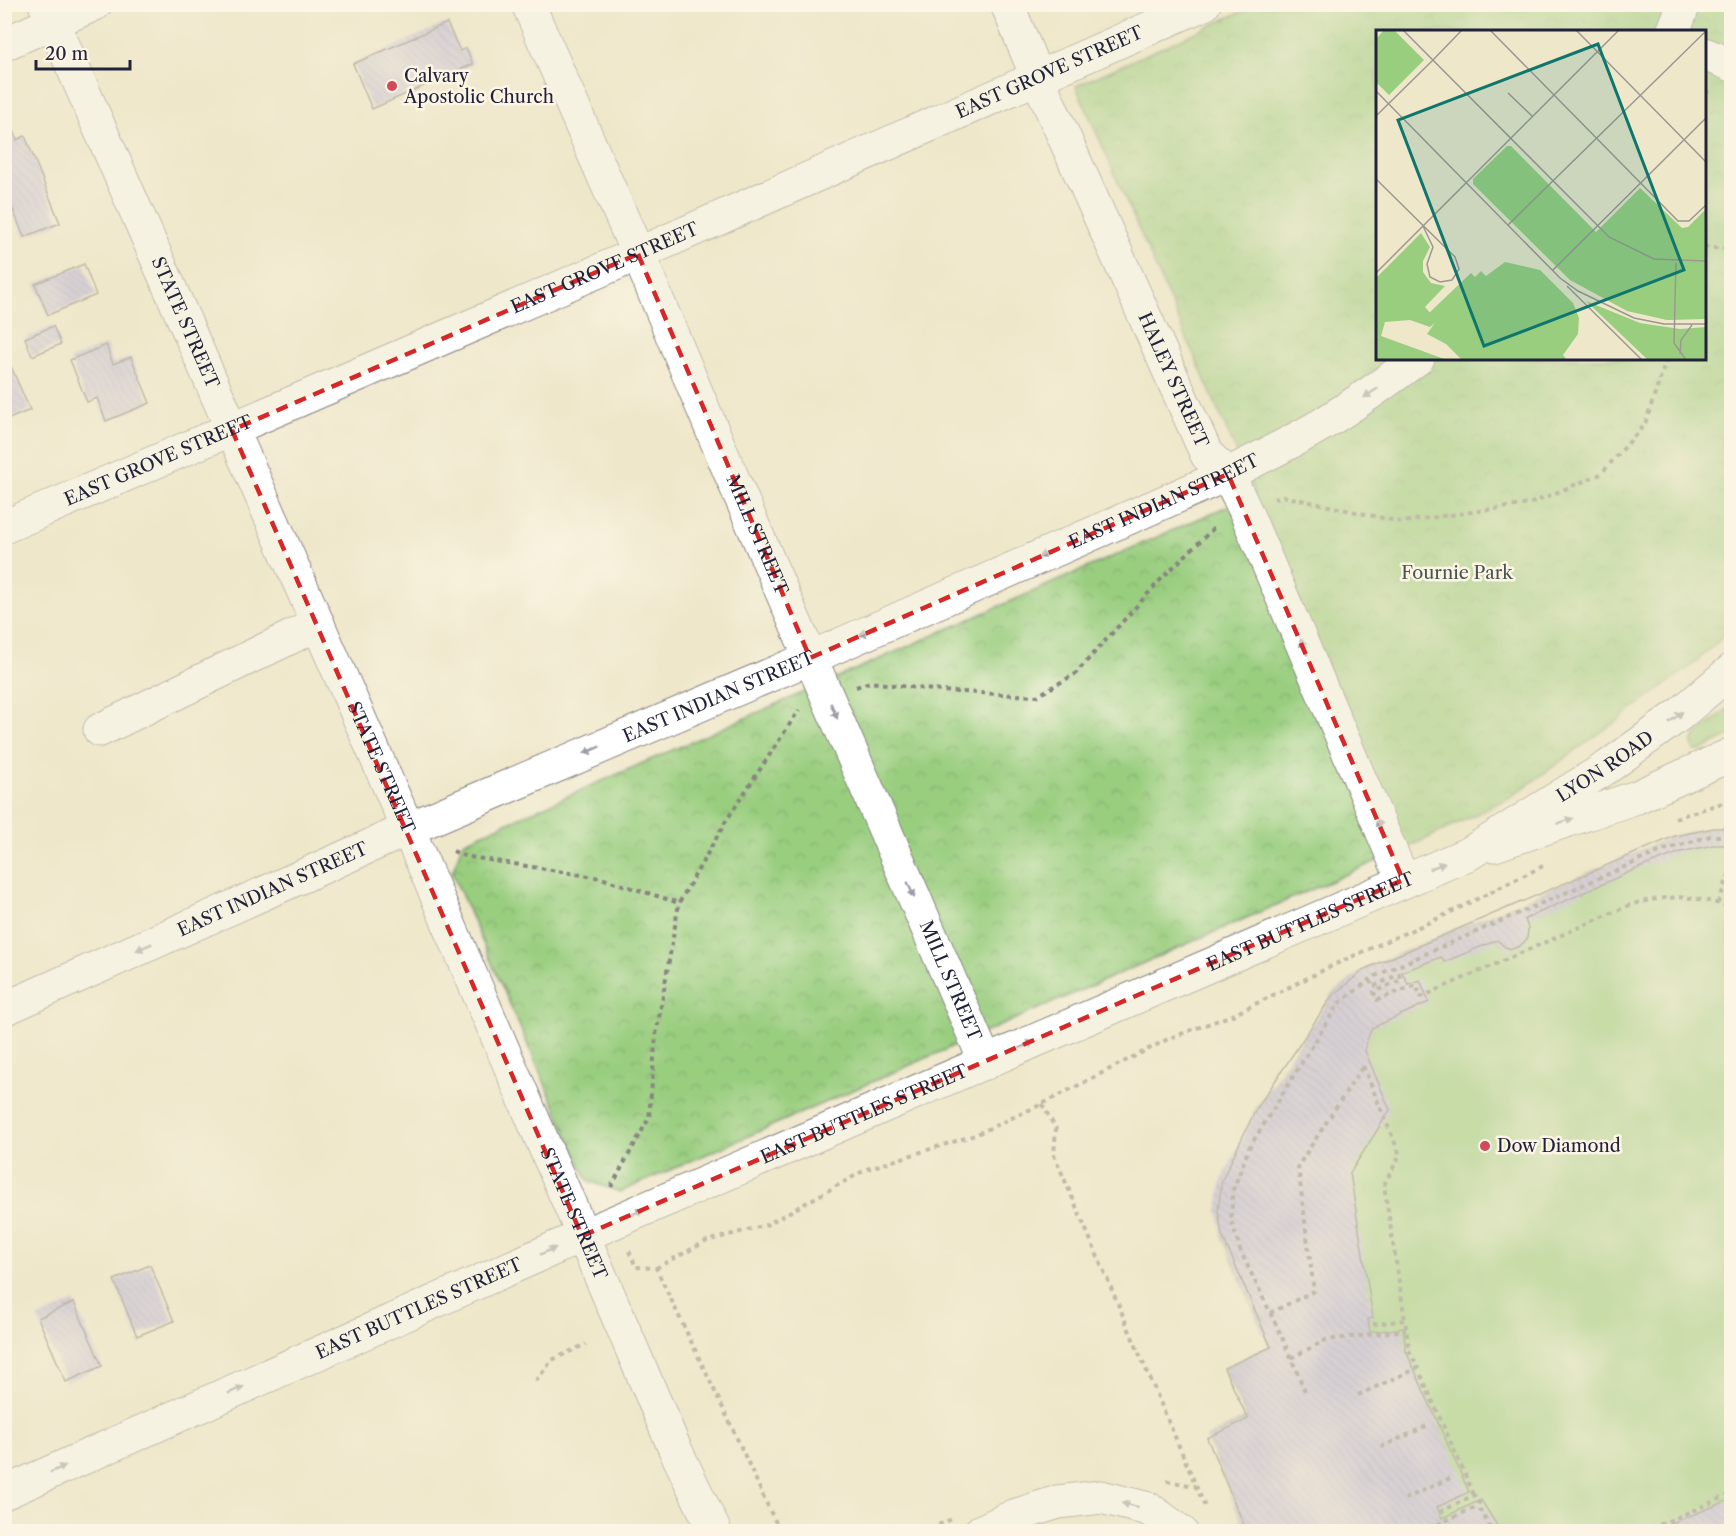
<svg xmlns="http://www.w3.org/2000/svg" width="1736" height="1536" font-family="'Libre Caslon Text',serif">
<defs>
<pattern id="grass-tufts" width="24" height="20" patternUnits="userSpaceOnUse" patternTransform="scale(1.5)"><rect width="24" height="20" fill="#99ce7f"/><path d="M3 7l-1-3M5 7V3M7 7l1-3M15 17l-1-3M17 17v-4M19 17l1-3" fill="none" stroke="#84b16f"/></pattern>
<pattern id="park-crowns" width="20" height="18" patternUnits="userSpaceOnUse" patternTransform="scale(1.5)"><rect width="20" height="18" fill="#99ce7f"/><path d="M2 6a3 3 0 1 1 6 0M12 15a3 3 0 1 1 6 0" fill="none" stroke="#84b16f"/></pattern>
<pattern id="building-back-hatch" width="6" height="6" patternUnits="userSpaceOnUse" patternTransform="scale(1.5)"><rect width="6" height="6" fill="#bab3e2"/><path d="M-1 5l2 2M0 0l6 6M5-1l2 2" fill="none" stroke="#9791b8"/></pattern>
</defs>
<rect width="100%" height="100%" fill="#fcf5e5"/>
<filter id="ink" filterUnits="userSpaceOnUse"><feTurbulence type="fractalNoise" baseFrequency=".0167" numOctaves="2"/><feDisplacementMap in="SourceGraphic" scale="12" xChannelSelector="R" yChannelSelector="G"/><feConvolveMatrix kernelMatrix="1 2 1 2 8 2 1 2 1" color-interpolation-filters="sRGB"/></filter>
<filter id="wash" filterUnits="userSpaceOnUse"><feTurbulence type="fractalNoise" baseFrequency=".008" numOctaves="4" result="noise"/><feDisplacementMap in="SourceGraphic" scale="24" xChannelSelector="R" yChannelSelector="G"/><feGaussianBlur stdDeviation="1.35" result="paint"/><feColorMatrix in="noise" values="0 0 0 0 0 0 0 0 0 0 0 0 0 0 0 0 0 1.4 0 .05"/><feComposite in="paint" operator="in"/></filter>
<g filter="url(#wash)">
<rect width="100%" height="100%" fill="#eee7ca"/>
<path fill="url(#grass-tufts)" stroke="#5e785d" stroke-width="1.5" d="M1731,706v29l-31,16h-6l-2,-7 2,-7z"/>
<path fill="url(#park-crowns)" stroke="#5e785d" stroke-width="1.5" fill-rule="evenodd" d="M1256,5h475v625l-40,36 -74,55 -105,75 -92,46 -800,350 -32,-11 -136,-308 11,-31 792,-348 -179,-408zM1378,32h326v326h-326z"/>
<path fill="#99ce7f" stroke="#5e785d" stroke-width="1.5" d="M1714,828h17v703h-484l-40,-93 40,-20 -23,-50 46,-21 -48,-112 33,-124 77,-115 33,-27 310,-133z"/>
<g id="blocks">
<path fill="url(#building-back-hatch)" d="M447,23l13,28 6,-3 7,16 -101,45 -19,-45z
M14,131l3,9 8,-4 35,87 -36,14 -16,-40 -4,1v-64z
M84,264l12,31 -48,20 -13,-31z
M53,326l8,18 -29,12 -7,-18z
M106,345l7,19 18,-7 19,46 -44,18 -9,-23 -10,4 -17,-42z
M9,362l21,48 -26,11v-57z
M1714,828h18v17h-19l-32,7 -45,17 -111,50 3,9 -1,11 -7,7 -8,3 -7,-2 -8,-7 -53,22 -3,-5 -39,15 6,12 12,-4 9,22 -57,26 -5,12 -2,11 25,59 -40,63 23,145 -5,1 2,13 33,-4 3,23 63,141 -32,15 5,11 39,-18 17,27 5,5h-256l-40,-94 41,-19 -24,-51 47,-21 -49,-112 -4,-25 4,-30 33,-69 77,-115 33,-27 310,-133z
M150,1265l24,56 -37,15 -23,-56z
M74,1302l28,64 -36,16 -28,-64z
M1732,1499v33h-80v-1z"/>
</g>
</g>
<g filter="url(#ink)">
<use href="#blocks" fill-opacity="0" stroke="#888482" stroke-width="1.5"/>
<g fill="none" stroke-linecap="round" stroke-linejoin="round">
<g stroke="#888482" stroke-width="35">
<g id="minor">
<path id="s1" d="M45,4l363,825 267,620 40,83"/>
<path id="s2" d="M528,4l110,250 88,209 260,600"/>
<path id="s3" d="M1007,4l31,75 169,376 21,19 17,36 158,370"/>
<path d="M4,44l91,-40"/>
<path d="M1704,54l28,11"/>
<path id="s4" d="M4,527l634,-273 566,-250"/>
<path d="M100,730l218,-106"/>
<path d="M1494,845l143,-48 95,-43"/>
<path d="M980,1532l34,-16 44,-14 43,-5 48,12 32,23"/>
</g>
</g>
<g stroke="#888482" stroke-width="35">
<g id="highway">
<path d="M1673,32l11,-28"/>
<path id="s5" d="M4,1009l404,-180 402,-171 418,-184c33,-17 67,-33 98,-52 32,-20 62,-41 92,-64"/>
<path id="s6" d="M4,1493l578,-257 888,-383 139,-87 70,-51 53,-45"/>
</g>
</g>
<path stroke="#888482" stroke-width="4" stroke-dasharray="4.5 4.5" stroke-linecap="butt" d="M1704,102l4,-12
M1704,247l28,2
M1274,499l9,-3 118,26 128,-18 72,-30 44,-50 22,-66
M856,687l14,-5 71,9 96,5 38,-22 89,-98 52,-50
M1675,818l57,-18
M453,851l11,5 137,22 78,25
M1718,903l14,-36
M1370,980l3,7 26,-13 2,6 -27,12 3,8 39,-15 5,12 211,-93c40,-9 60,-10 100,4
M1363,1066l37,89 -16,30 21,135
M1042,1104l14,25 -2,26 152,354
M611,1187l38,-69 7,-83 23,-132 47,-82 73,-111
M629,1251l7,16 20,1 74,155 41,90 10,19
M656,1268l51,-27 59,-16 101,-56 108,-34 67,-31 128,-66 65,-24 107,-53 97,-43 108,-54
M1270,1313l44,-22 -16,-125 65,-100
M1291,1358l35,-18 80,-10
M1421,1375l53,120
M536,1381l16,-21 34,-16
M1305,1391l-23,-54 -41,-85 -10,-32 2,-30 16,-42 90,-145 36,-27 286,-125 49,-15h22
M1358,1395l60,-27 -9,-18 -4,-30 -37,5
M1381,1447l46,-21
M1167,1481l28,5
M1405,1499l45,-21
M1440,1512l34,-17 5,7 -1,4 11,19 6,7
M1691,1529l1,3
M922,1532l30,-13
M1421,1532l57,-26
M1643,1532l86,-37"/>
<use href="#minor" stroke="#fff" stroke-width="33"/>
<use href="#highway" stroke="#fff" stroke-width="33"/>
</g>
<defs><path id="oneway-solid" d="M-6-.8H1V-3.2L6.5 0L1 3.2V.8H-6Z" transform="scale(1.5)"/></defs>
<g fill="#9c9ca7">
<use href="#oneway-solid" transform="translate(1371 393) rotate(147)"/>
<use href="#oneway-solid" transform="translate(1046 554) rotate(156)"/>
<use href="#oneway-solid" transform="translate(867 632) rotate(156)"/>
<use href="#oneway-solid" transform="translate(1304 647) rotate(-113)"/>
<use href="#oneway-solid" transform="translate(834 711) rotate(67)"/>
<use href="#oneway-solid" transform="translate(1676 717) rotate(-38)"/>
<use href="#oneway-solid" transform="translate(592 750) rotate(157)"/>
<use href="#oneway-solid" transform="translate(1565 821) rotate(-18)"/>
<use href="#oneway-solid" transform="translate(1380 827) rotate(-113)"/>
<use href="#oneway-solid" transform="translate(1437 866) rotate(-22)"/>
<use href="#oneway-solid" transform="translate(911 890) rotate(67)"/>
<use href="#oneway-solid" transform="translate(144 947) rotate(156)"/>
<use href="#oneway-solid" transform="translate(1027 1045) rotate(-24)"/>
<use href="#oneway-solid" transform="translate(636 1213) rotate(-23)"/>
<use href="#oneway-solid" transform="translate(548 1251) rotate(-24)"/>
<use href="#oneway-solid" transform="translate(236 1390) rotate(-24)"/>
<use href="#oneway-solid" transform="translate(58 1469) rotate(-24)"/>
<use href="#oneway-solid" transform="translate(1130 1505) rotate(-166)"/>
</g>
</g>
<path d="M0 0H1736V1536H0ZM638,254l172,404 418,-184 175,406 -821,356 -350,-806z" fill="#eee7ca" fill-opacity=".55" fill-rule="evenodd"/>
<path fill="none" stroke="#d62828" stroke-width="4.5" stroke-dasharray="12 8" stroke-linejoin="round" d="M638,254l172,404 418,-184 175,406 -821,356 -350,-806z"/>
<g fill="#d1495b" stroke="#fcf5e5" stroke-width="2">
<circle cx="392" cy="86" r="6"/>
<circle cx="1485" cy="1146" r="6"/>
</g>
<g text-anchor="middle" dominant-baseline="central" stroke-width="5" stroke-linejoin="round" paint-order="stroke">
<g font-size="18" fill="#22223b" stroke="#fcf5e5">
<text stroke="none"><textPath href="#s4" startOffset="1140">EAST GROVE STREET</textPath></text>
<text stroke="none"><textPath href="#s4" startOffset="654">EAST GROVE STREET</textPath></text>
<text stroke="none"><textPath href="#s1" startOffset="348">STATE STREET</textPath></text>
<text stroke="none"><textPath href="#s3" startOffset="411">HALEY STREET</textPath></text>
<text stroke="none"><textPath href="#s4" startOffset="168">EAST GROVE STREET</textPath></text>
<text stroke="none"><textPath href="#s5" startOffset="1266">EAST INDIAN STREET</textPath></text>
<text stroke="none"><textPath href="#s2" startOffset="578">MILL STREET</textPath></text>
<text stroke="none"><textPath href="#s5" startOffset="780">EAST INDIAN STREET</textPath></text>
<text stroke="none"><textPath href="#s6" startOffset="1760">LYON ROAD</textPath></text>
<text stroke="none"><textPath href="#s1" startOffset="834">STATE STREET</textPath></text>
<text stroke="none"><textPath href="#s5" startOffset="294">EAST INDIAN STREET</textPath></text>
<text stroke="none"><textPath href="#s6" startOffset="1426">EAST BUTTLES STREET</textPath></text>
<text stroke="none"><textPath href="#s2" startOffset="1064">MILL STREET</textPath></text>
<text stroke="none"><textPath href="#s6" startOffset="940">EAST BUTTLES STREET</textPath></text>
<text stroke="none"><textPath href="#s1" startOffset="1320">STATE STREET</textPath></text>
<text stroke="none"><textPath href="#s6" startOffset="454">EAST BUTTLES STREET</textPath></text>
</g>
<g font-size="18" fill="#22223b" stroke="#fcf5e5" text-anchor="start">
<text x="404" y="76">Calvary<tspan x="404" dy="21">Apostolic Church</tspan></text>
<text x="1497" y="1146">Dow Diamond</text>
</g>
<g font-size="18" fill="#46564f" stroke="#fcf5e5">
<text x="1457" y="573">Fournie Park</text>
</g>
</g>
<g transform="translate(1376 30)">
<rect width="330" height="330" fill="#eee7ca"/>
<path d="M8,0h10l30,30 -35,35 -13,-13v-43zM210,271l54,22 40,6 26,-2v33h-58z" fill="#99ce7f"/>
<path d="M131,116h4l85,86 44,-44 42,40 6,-1 18,-18v110l-39,1 -40,-9 -57,-31 -97,-96v-5zM45,203l9,14 -7,14v11l8,11 14,3 -20,21 12,14 -7,6 -20,-7 -25,2 -4,14 66,24h-71v-82z" fill="#99ce7f"/>
<path d="M129,232l35,8 33,33 6,15 -1,16 -15,21 4,5h-105l-16,-16 -19,-10 9,-13 -7,-8 42,-40 4,4 6,-6 5,5z" fill="#99ce7f"/>
<path fill="none" stroke="#9c9891" stroke-width="1.5" d="M27,0l206,207 45,22 52,2M114,0l188,191h11l17,-16M200,0l130,132M56,31l30,-31M0,61l184,187 18,13 56,27 30,6h42M132,63l24,23M0,86l56,-55M0,149l79,78 4,12 -7,11 -12,2 -10,-5 -3,-13 6,-17 -10,-21M132,195l198,-194M300,233l-2,80 12,17M177,240l153,-152M0,243l243,-243M191,256l75,74M304,324l1,-14 11,-15"/>
<path fill="#0f766e" fill-opacity="0.15" stroke="#0f766e" stroke-width="3" d="M222,14l86,226 -200,76 -86,-226z"/>
<rect width="330" height="330" fill="none" stroke="#22223b" stroke-width="3"/>
</g>
<rect width="1736" height="1536" fill="none" stroke="#fcf5e5" stroke-width="24"/>
<path d="M36 60v9h94v-9" fill="none" stroke="#22223b" stroke-width="3"/>
<text x="45" y="60" font-size="18" fill="#22223b" stroke="#fcf5e5" stroke-width="4.5" paint-order="stroke">20 m</text>
</svg>
